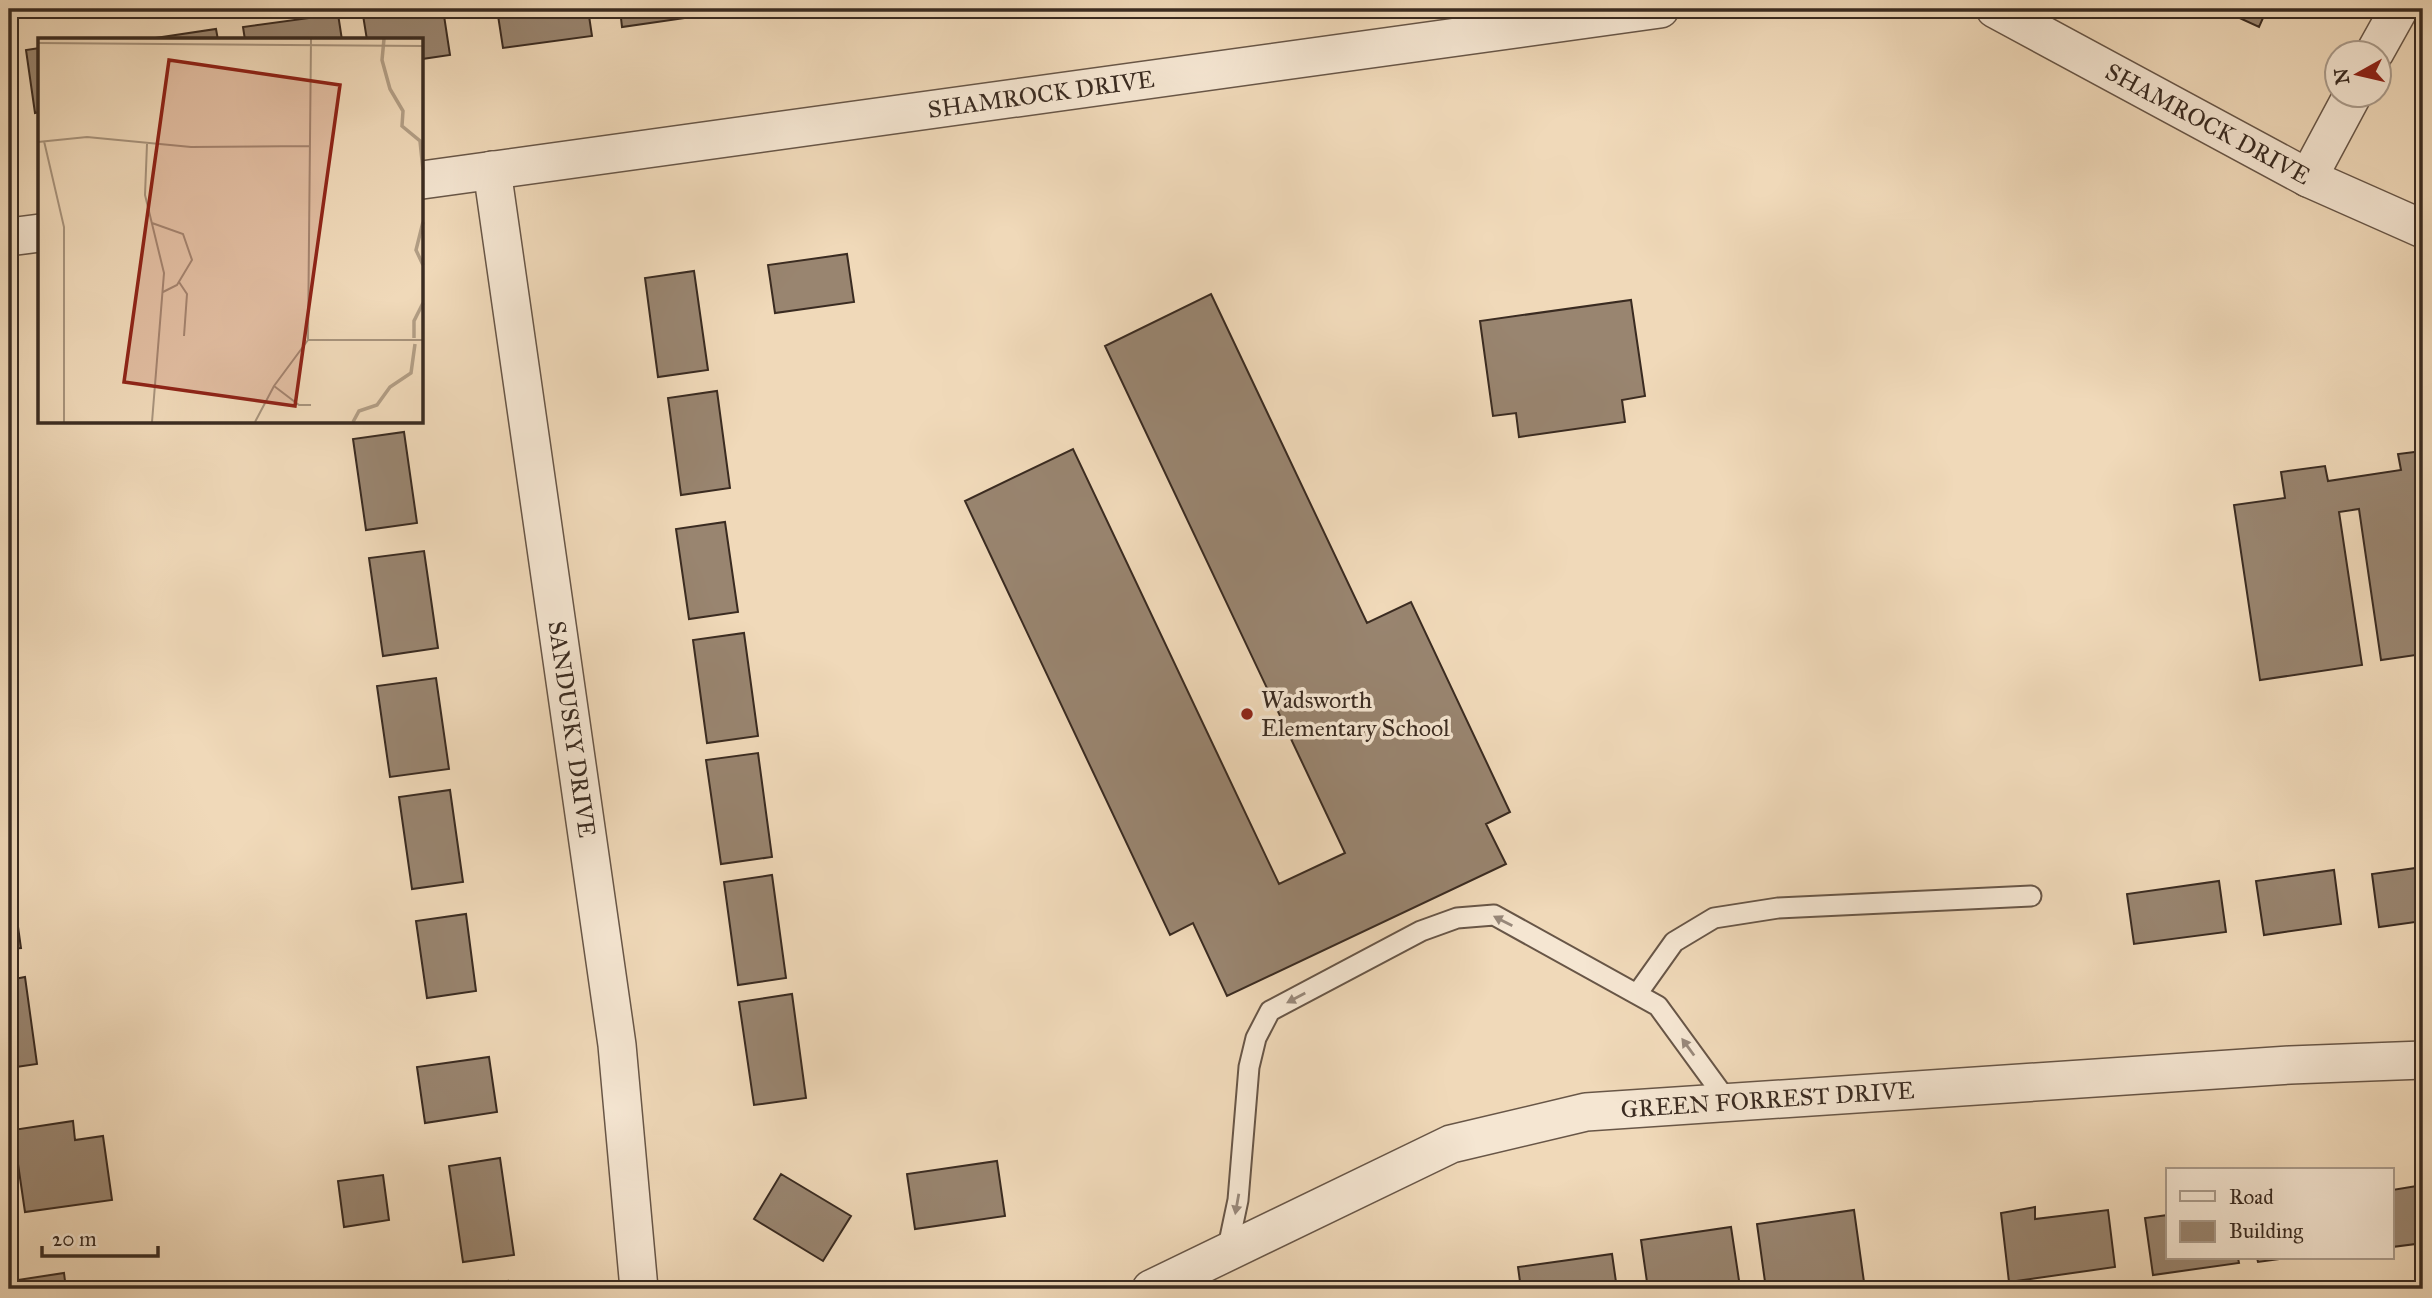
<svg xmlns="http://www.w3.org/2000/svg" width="2432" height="1298" font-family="'IM FELL Great Primer',serif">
<rect width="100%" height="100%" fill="#f0d9b9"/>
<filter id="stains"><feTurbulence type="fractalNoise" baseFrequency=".00286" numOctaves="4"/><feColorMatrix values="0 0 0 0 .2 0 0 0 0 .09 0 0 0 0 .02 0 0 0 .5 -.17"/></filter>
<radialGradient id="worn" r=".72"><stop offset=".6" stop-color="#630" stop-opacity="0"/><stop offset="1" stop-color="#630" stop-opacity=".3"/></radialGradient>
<path fill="#998570" stroke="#3a2b21" stroke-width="2" d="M362,9h81l7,46 -28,4v-19h-55z
M497,9h91l4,27 -89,12z
M620,9h78l1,7 -77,11z
M2220,9h47l-8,18z
M338,14l4,26h-97l-2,-13z
M216,29l2,11h-76z
M40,48v64l-5,1 -9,-63z
M847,254l7,48 -79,11 -7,-48z
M694,271l14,99 -50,7 -13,-99z
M1211,294l156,329 44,-21 99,210 -24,12 20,40 -279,132 -34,-73 -23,12 -205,-434 108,-52 206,435 66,-31 -240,-507z
M1631,300l14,96 -23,4 3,22 -106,15 -3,-24 -23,3 -13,-95z
M717,391l13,97 -49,7 -13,-97z
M404,432l13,91 -51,7 -13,-91z
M2423,451v203l-42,6 -22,-151 -20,3 23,153 -102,15 -26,-175 51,-7 -4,-26 44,-6 3,15 73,-11 -3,-16z
M725,522l13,90 -49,7 -13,-90z
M424,551l14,97 -55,8 -14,-98z
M744,633l14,103 -51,7 -14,-103z
M436,678l13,91 -59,8 -13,-91z
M758,753l14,104 -51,7 -15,-104z
M450,790l13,92 -51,7 -13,-92z
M9,863l12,85 -12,1z
M2423,867v54l-44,6 -7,-53z
M2334,870l7,54 -77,11 -8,-54z
M772,875l14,103 -48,7 -14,-103z
M2219,881l7,51 -92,12 -7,-50z
M466,914l10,77 -49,7 -11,-77z
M25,977l12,87 -28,4v-88z
M792,994l14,104 -52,7 -15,-103z
M489,1057l8,55 -72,11 -8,-56z
M73,1121l2,19 28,-4 9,64 -87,12 -12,-82z
M500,1158l14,97 -51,7 -14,-96z
M997,1161l8,55 -90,13 -8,-55z
M781,1174l70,42 -28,45 -69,-42z
M383,1175l6,45 -45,7 -6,-46z
M2423,1185v58l-31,4v-57z
M2035,1207v12l73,-9 7,57 -106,15 -8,-69z
M1854,1210l10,72 -51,7h-47l-9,-65z
M2168,1215v43h70l1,5 -86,12 -8,-57z
M1731,1227l9,60 -19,2h-73l-7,-49z
M1612,1254l5,35h-96l-3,-22z
M2257,1258h30l-29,4z
M64,1273l2,16h-54l-1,-8z
M508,1281l1,8h-52v-1z"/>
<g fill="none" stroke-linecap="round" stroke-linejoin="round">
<g stroke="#685647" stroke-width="23">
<path id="lane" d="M1637,994l37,-52 40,-24 64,-10 253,-12
M1227,1252l11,-52 11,-133 7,-29 14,-27 151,-80 36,-13 37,-3 164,91 70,96"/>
</g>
<g stroke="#685647" stroke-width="40">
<g id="street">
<path id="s1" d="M1995,9l313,169 115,51"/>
<path d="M2375,52l24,-43"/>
<path id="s2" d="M492,170l125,875 22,244"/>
<path d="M2308,178l45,-84"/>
<path id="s3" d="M422,180l1238,-171"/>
<path d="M9,237l31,-4"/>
<path id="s4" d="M1151,1289l300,-145 135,-32 704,-47 133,-5"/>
</g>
</g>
<use href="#lane" stroke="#f5e6d2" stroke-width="19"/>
<use href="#street" stroke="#f5e6d2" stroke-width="37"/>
</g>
<defs><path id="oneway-solid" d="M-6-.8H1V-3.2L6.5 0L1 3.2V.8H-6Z" transform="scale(1.75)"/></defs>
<g fill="#98887a">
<use href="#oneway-solid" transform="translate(1503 921) rotate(-153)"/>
<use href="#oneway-solid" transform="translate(1296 998) rotate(152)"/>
<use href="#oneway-solid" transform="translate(1688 1047) rotate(-126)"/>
<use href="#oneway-solid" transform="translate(1237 1204) rotate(100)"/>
</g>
<circle fill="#8f2418" stroke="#f5e6d2" stroke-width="2.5" cx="1247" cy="714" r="7"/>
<g text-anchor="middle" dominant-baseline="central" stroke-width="7" stroke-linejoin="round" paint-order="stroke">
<g font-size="24" fill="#3a2b21" stroke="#f5e6d2">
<text stroke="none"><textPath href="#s3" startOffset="625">SHAMROCK DRIVE</textPath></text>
<text stroke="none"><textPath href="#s1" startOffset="242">SHAMROCK DRIVE</textPath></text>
<text stroke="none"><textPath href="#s2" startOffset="565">SANDUSKY DRIVE</textPath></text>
<text stroke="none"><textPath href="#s4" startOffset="654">GREEN FORREST DRIVE</textPath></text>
</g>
<g font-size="24" fill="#3a2b21" stroke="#f5e6d2" text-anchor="start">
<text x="1261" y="700">Wadsworth<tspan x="1261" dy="28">Elementary School</tspan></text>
</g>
</g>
<g transform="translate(38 38)">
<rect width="385" height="385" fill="#f0d9b9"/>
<path fill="none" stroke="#b29e85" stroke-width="3.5" d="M346,1l-2,21 8,29 13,22 -1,15 18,15 3,29M385,184l-7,28 7,15M376,300v-17l9,-18M315,384l6,-11 18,-6 13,-18 21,-14 4,-29"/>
<path fill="none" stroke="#a7937c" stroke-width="2" d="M0,5l385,3M6,103l20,86v195M0,104l49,-5 104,10 118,-1M109,106l-2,51 19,78 -12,149M114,185l31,11 9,26 -15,25 -14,7M141,244l8,12 -3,42M270,302h115M236,348l25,19h12M217,384l19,-36 34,-46 3,-301"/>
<path fill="#8f2418" fill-opacity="0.15" stroke="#8f2418" stroke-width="3.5" d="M131,22l171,25 -45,321 -171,-24z"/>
<rect width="385" height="385" fill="none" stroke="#3a2b21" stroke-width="3.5"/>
</g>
<rect width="2432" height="1298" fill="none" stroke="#f0d9b9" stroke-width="35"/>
<rect x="10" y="10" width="2411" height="1277" fill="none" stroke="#3a2b21" stroke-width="3.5"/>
<rect x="18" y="18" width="2397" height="1263" fill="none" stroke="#3a2b21" stroke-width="2"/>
<rect x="2166" y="1168" width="228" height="91" fill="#f5e6d2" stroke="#aa9b8b" stroke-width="2"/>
<rect x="2180" y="1191" width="35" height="10" fill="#f5e6d2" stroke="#aa9b8b" stroke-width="2"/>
<text x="2229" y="1204" font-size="21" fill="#3a2b21">Road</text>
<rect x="2180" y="1221" width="35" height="21" fill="#998570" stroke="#aa9b8b" stroke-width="2"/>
<text x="2229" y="1238" font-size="21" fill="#3a2b21">Building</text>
<g transform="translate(2358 74) rotate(262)"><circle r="33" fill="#f5e6d2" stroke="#aa9b8b" stroke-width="2"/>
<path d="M0-5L12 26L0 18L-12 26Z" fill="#8f2418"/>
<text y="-10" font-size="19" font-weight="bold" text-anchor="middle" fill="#3a2b21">N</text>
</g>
<path d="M42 1246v10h116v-10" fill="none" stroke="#3a2b21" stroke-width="3.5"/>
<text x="52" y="1246" font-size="21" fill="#3a2b21" stroke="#f5e6d2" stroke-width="5" paint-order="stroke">20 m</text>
<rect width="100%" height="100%" filter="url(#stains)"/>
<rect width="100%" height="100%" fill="url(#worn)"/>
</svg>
